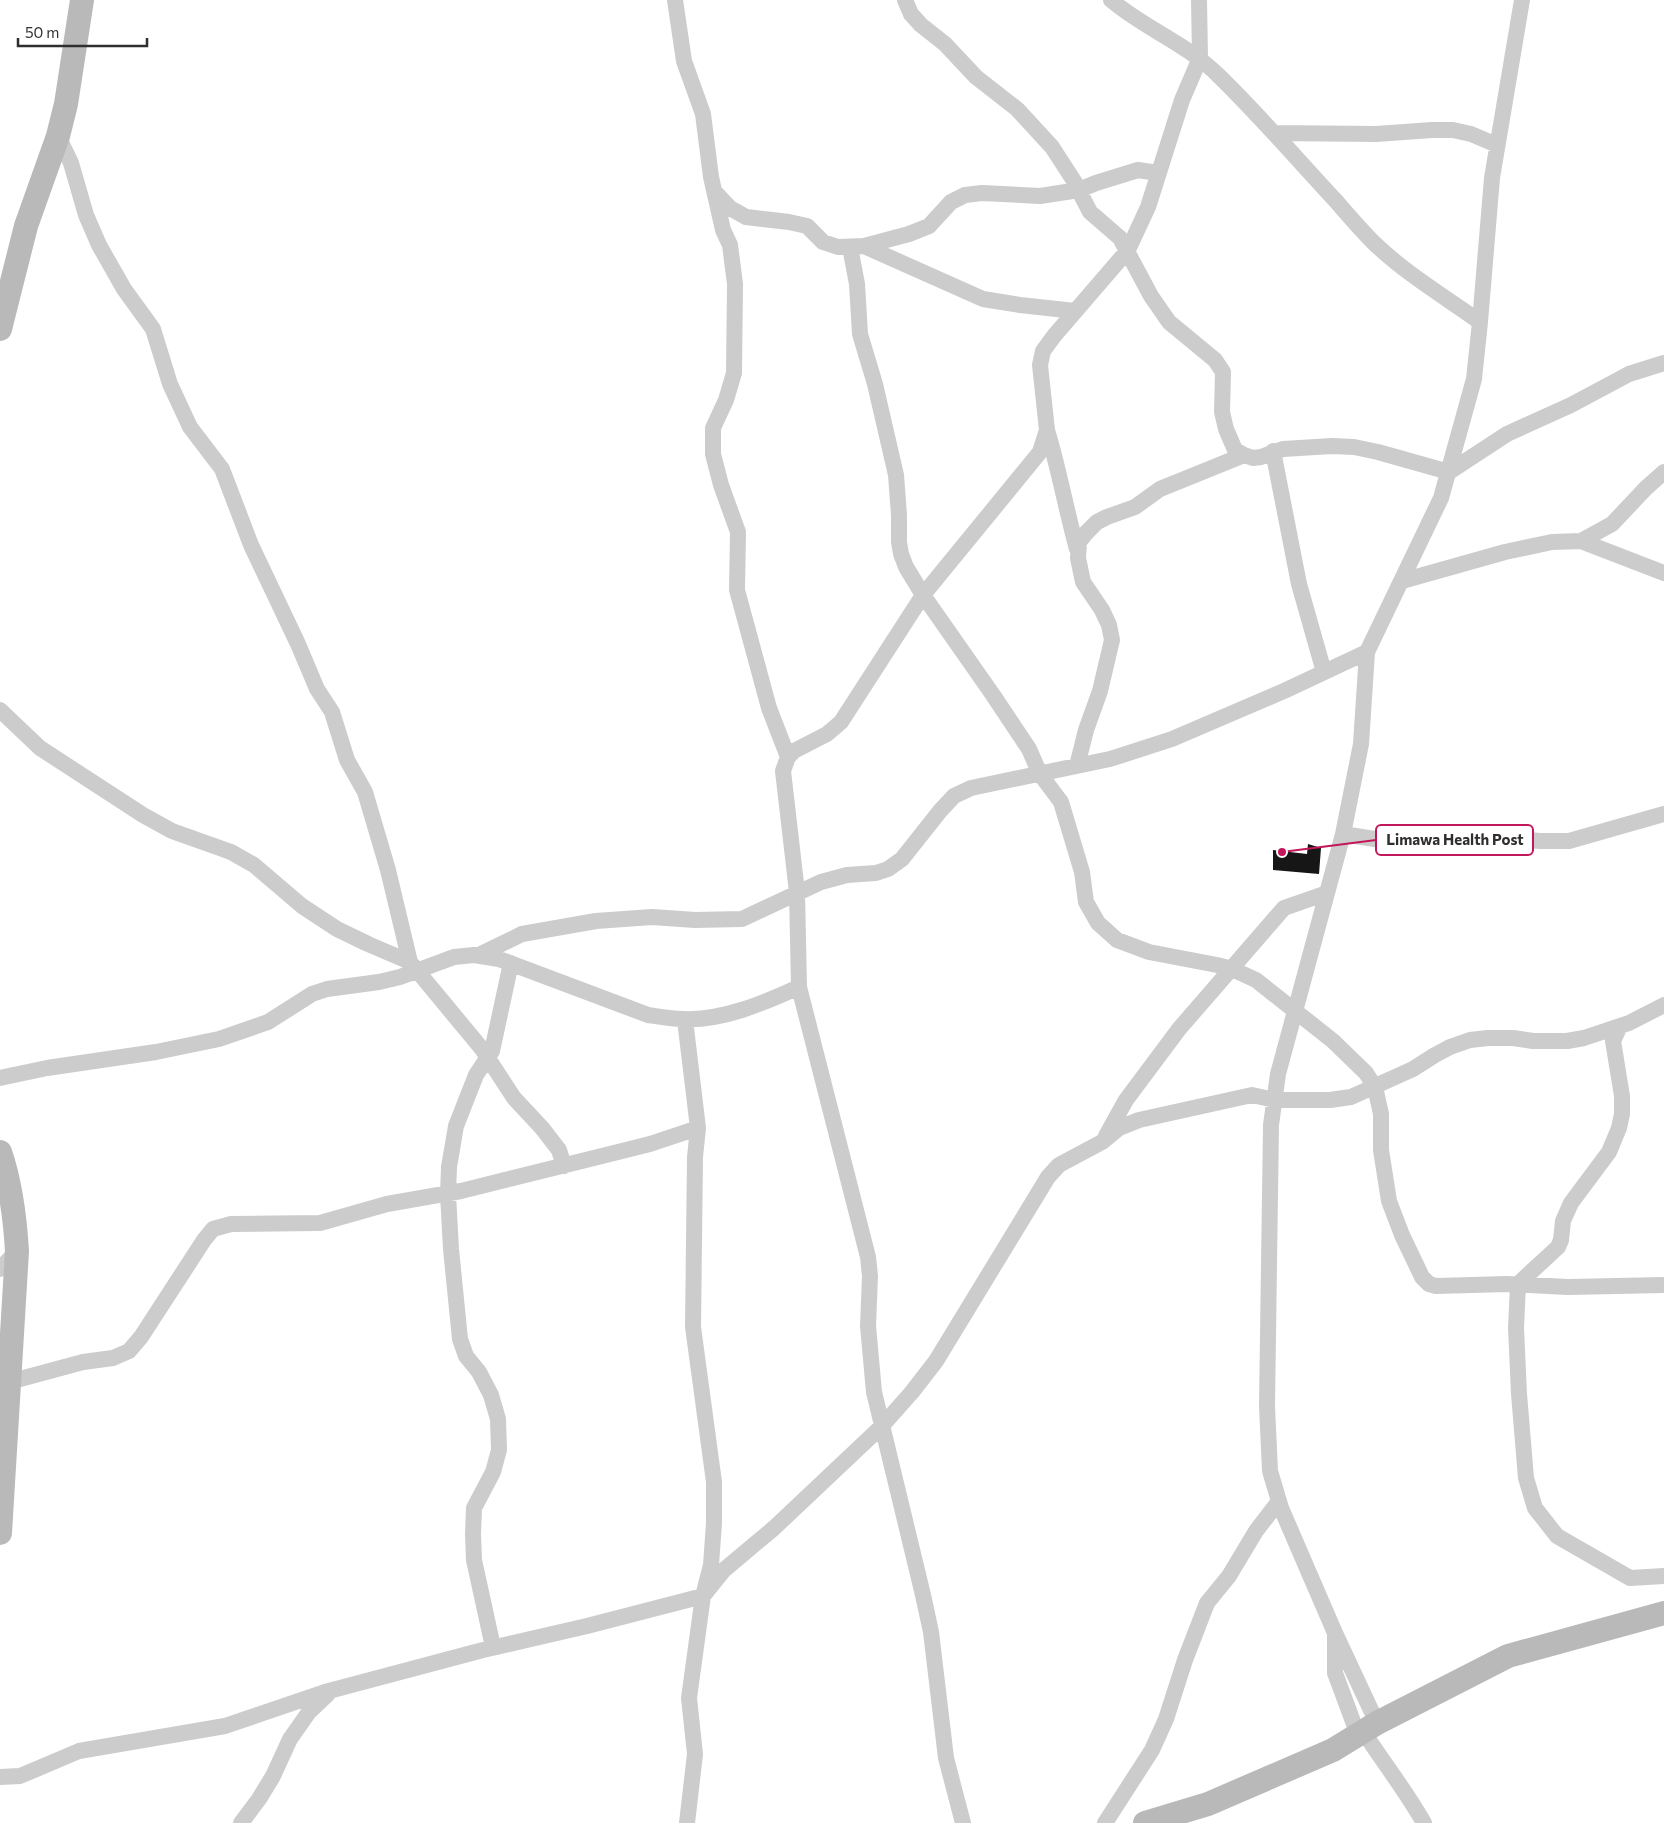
<svg xmlns="http://www.w3.org/2000/svg" width="1664" height="1823" font-family="Commissioner,sans-serif">
<rect width="100%" height="100%" fill="#fff"/>
<path fill="#161616" d="M1308,844l13,4 -2,26 -46,-4v-20l34,4z"/>
<g fill="none" stroke-linecap="round" stroke-linejoin="round">
<path stroke="#ccc" stroke-width="16" d="M675,0l9,61 19,53 8,63 12,53 7,15 5,39 -1,89 -8,27 -13,28v26l8,31 17,47 -1,58 32,118 19,49
M905,0l6,14 10,11 24,19 31,33 41,32 35,38 22,34 16,31 30,26 31,58 18,26 46,38 8,12 -1,40 4,17 9,21 9,5 9,3 8,-1 22,-8 49,-3 22,1 24,5 71,20 58,-38 64,-29 58,-31 35,-11
M1111,0c34,29 75,43 108,76 41,40 78,83 117,125 12,14 25,29 38,42 31,30 71,54 106,79
M1274,133l102,1 56,-4h21l18,4 26,11
M58,136l13,27 15,52 13,30 25,44 29,40 17,55 20,43 32,42 29,76 47,99 19,45 15,23 15,48 18,32 23,78 22,92
M714,191l16,17 16,9 43,5 18,4 16,16 15,5 26,-1 45,-12 20,-8 22,-24 14,-7 17,-2 58,3 39,-6 17,-7 42,-13 20,3
M864,246l119,53 37,6 55,6
M850,247l7,37 3,50 15,50 21,91 3,40v27l2,12 5,13 17,28 70,100 36,54 11,25 21,28 21,70 4,30 12,21 19,17 32,12 68,13 15,4 24,11 77,61 33,32 9,14 6,27v36l8,51 13,34 20,42 7,7 7,2 71,-2 61,3 96,-2
M1047,430c12,39 19,80 30,119
M1273,451l26,133 25,88
M1581,541l31,-17 34,-36 18,-16
M1402,581l103,-29 47,-10 29,-1 83,32
M0,710l40,38 103,67 29,16 59,21 23,13 48,41 35,23 31,15 42,18 72,87 32,49 28,30 17,22 5,16
M1077,766l9,-36 14,-39 12,-51 -3,-15 -7,-15 -19,-28 -5,-24 1,-16 7,-9 11,-11 10,-5 28,-10 25,-18 84,-34
M1343,834l44,7 43,1 45,-5 32,1 33,3h29l95,-27
M479,955l43,-21 74,-13 56,-4 43,3 47,-1 79,-37 26,-7 29,-2 12,-4 14,-10 38,-48 14,-15 17,-8 139,-29 62,-20 112,-48 83,-39
M685,1020l13,108 -3,29 -2,170 21,155v41l-3,42 -8,31 -14,102 6,56 -8,69
M1620,1026l-7,15 9,55v18l-3,14 -10,24 -38,51 -8,18 -2,19 -3,7 -40,37 -2,44 3,66 7,84 9,30 22,28 73,42 34,-2
M0,1078l47,-10 109,-16 63,-13 49,-17 44,-28 15,-5 52,-7 21,-5 54,-20 20,-2 25,4 149,56c12,2 23,4 35,4 39,2 81,-16 116,-32
M1106,1136l20,-36 53,-71 105,-121 43,-15
M0,1269l17,-18
M9,1382l74,-20 30,-4 16,-7 12,-14 63,-97 9,-11 18,-5 89,-1 67,-19 74,-13 145,-36 44,-11 48,-16
M1335,1635v38l23,62
M493,1647l-19,-87 -1,-26 1,-26 19,-36 6,-22 -1,-31 -7,-24 -12,-23 -13,-16 -6,-17 -9,-90 -3,-55 1,-27 7,-41 20,-51 16,-24 19,-88
M1377,1723l-42,-90 -54,-125 -11,-37 -3,-65 4,-281 7,-51 65,-240 18,-90 6,-92 74,-154 33,-119 6,-57 12,-144 30,-178
M1363,1731c20,31 43,60 61,92
M0,1777l20,-1 59,-25 146,-25 100,-34 158,-42 104,-24 116,-30 21,-26 50,-42 107,-101 31,-35 24,-31 112,-184 11,-12 43,-23 17,-14 20,-8 113,-25 23,5h55l21,-3 62,-28 22,-14 15,-8 20,-7 18,-2h25l20,3h34l17,-3 45,-15 35,-18
M241,1823l18,-24 14,-23 17,-37 19,-27 19,-18
M963,1823l-17,-65 -15,-126 -8,-37 -49,-203 -6,-66 2,-50 -2,-19 -69,-270 -2,-95 -14,-121 5,-14 6,-6 33,-17 14,-12 82,-127 117,-143 7,-22 -7,-65 3,-14 11,-15 74,-86 20,-43 34,-107 18,-42 -1,-58
M1105,1823l47,-73 14,-31 19,-59 22,-57 22,-27 27,-45 23,-30"/>
<path stroke="#b9b9b9" stroke-width="24" d="M0,329l26,-103 32,-90 8,-32 16,-104
M0,1152c11,32 15,66 17,99l-17,282
M1145,1823l63,-19 125,-54 44,-27 131,-67 156,-43"/>
</g>
<path fill="none" stroke="#c2185b" stroke-width="2" d="M1282 852L1376 840"/>
<circle fill="#c2185b" stroke="#fff" stroke-width="2" cx="1282" cy="852" r="5"/>
<rect fill="#fff" stroke="#c2185b" stroke-width="2" x="1376" y="825" width="157" height="30" rx="5"/>
<g font-size="15" text-anchor="middle" font-weight="bold" fill="#2f2f2f">
<text x="1455" y="845">Limawa Health Post</text>
</g>
<path d="M18 38v8h129v-8" fill="none" stroke="#2f2f2f" stroke-width="2.5"/>
<text x="25" y="38" font-size="15" fill="#2f2f2f" stroke="#ffffff" stroke-width="4" paint-order="stroke">50 m</text>
</svg>
